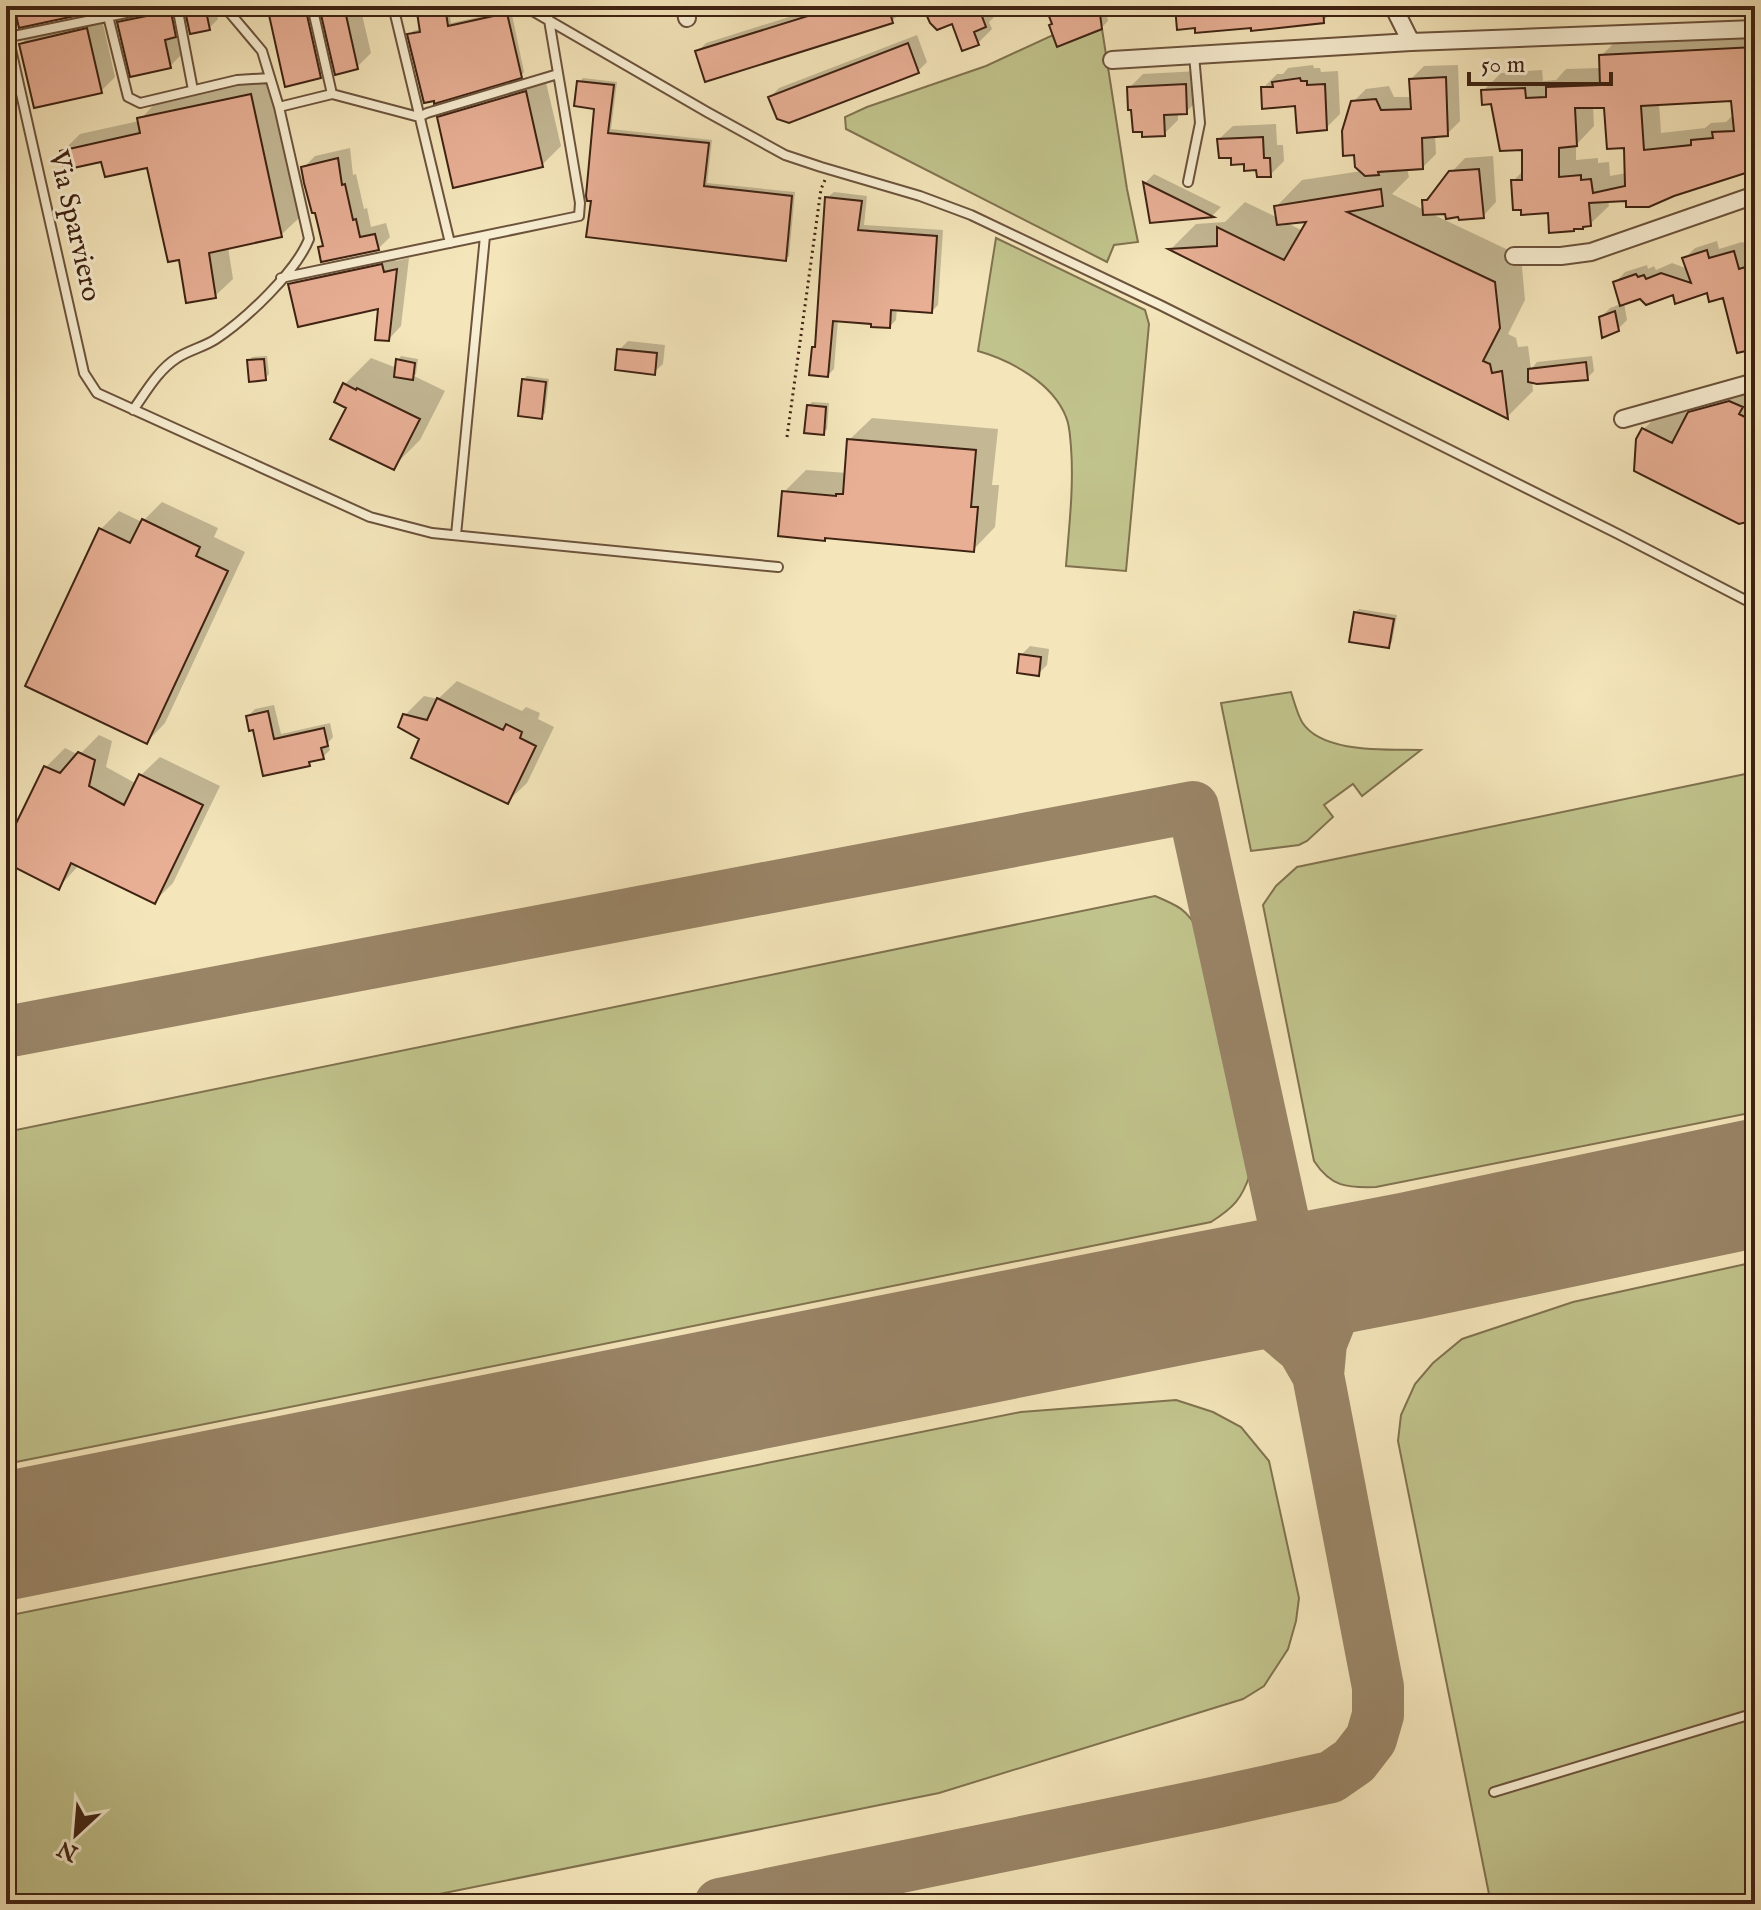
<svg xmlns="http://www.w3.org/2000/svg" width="1761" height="1910" font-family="'IM FELL English',serif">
<rect width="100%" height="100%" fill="#f4e5ba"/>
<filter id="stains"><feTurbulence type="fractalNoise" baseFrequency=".0025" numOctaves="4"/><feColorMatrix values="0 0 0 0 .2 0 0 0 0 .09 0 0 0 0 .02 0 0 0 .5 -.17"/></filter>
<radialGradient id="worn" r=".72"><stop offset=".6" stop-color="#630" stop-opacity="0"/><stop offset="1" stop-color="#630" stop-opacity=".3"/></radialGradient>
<path fill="#c1c38c" stroke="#80724f" stroke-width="2" d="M1102,29l25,160 11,53 -24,3 -7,17 -261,-133 -1,-12 22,-10 119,-41 67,-31 5,11z
M996,238l149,72 4,14 -23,247 -60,-5c3,-39 8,-79 5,-119 -1,-10 -1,-21 -5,-30 -13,-34 -56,-57 -88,-66z
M1291,692c3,9 6,21 11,30 20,32 86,27 119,28l-59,46 -9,-12 -29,21 9,12 -26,24 -8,4 -48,6 -30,-148z
M1755,772v340l-379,75c-29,1 -45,0 -62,-26l-51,-256 13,-19 21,-19z
M1155,896c24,10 31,13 45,36l50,242c-8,25 -17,34 -39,48l-1205,242v-332z
M1755,1262v642h-264l-93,-463 3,-26 14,-31 18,-21 29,-24 111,-37z
M1176,1400l37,12 28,15 28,34 30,137 -3,23 -8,28 -24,37 -21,13 -304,94 -549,111h-384v-288l1015,-204z"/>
<path fill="#0003" fill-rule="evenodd" d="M147,6h68l3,13 -9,9 -20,-7 -10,10 5,21 -14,14 -51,-43 14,-14z
M281,6h79l11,47 -14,14 -23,-4 -14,13 -49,-61z
M418,6h30l3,17 60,-13 13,62 -3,4 -112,-41 4,-4 8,-2z
M824,6h75l2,6 -9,9 -195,31 9,-9z
M933,6h64l2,6 -10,10 3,7 -14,14 -25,-21 -24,-8 5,-5z
M1047,6h58l3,15 -7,7 -47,-5z
M1177,6h162l-16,15 -70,5h-56z
M101,15l14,62 -14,14 -80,-47 14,-14z
M6,30l16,61 -16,16z
M1755,31v137l-127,31 -20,1 1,6 -19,18 -40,-13 -37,-30 11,-11v-22l-31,-47 -10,-10 18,-18 41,-3 1,11 13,-1 10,-11 35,-1v-12l18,-18zM1733,99v16l-7,7 -15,1 -6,5 -44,5 -2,-30zM1593,106h13l20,40 1,27 -17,3 -1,-14 -11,1v-5l-22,2v-15l18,-19z
M917,35l10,27 -9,9 -148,26 9,-9z
M1313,65l1,3h6l1,4 17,-1 2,43 -14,14 -29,-24 -34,-16 14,-14h6l5,-6z
M1458,65l2,56 -13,13 -12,1 1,19 -13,13 -16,1 2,9 -17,17 32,16v-9l41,-43 28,-2 3,46 -13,14 -37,-4 -16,1 91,43 4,44 -17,34 8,4 2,9 10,-1 3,23 6,-7 55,-6 2,15 -7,7 -55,3 1,10 -25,25 -337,-167 25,-25 29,-2 20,-20 33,16 -2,-11 26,-27 60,-9 -9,-69 13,-13 23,-3 5,11h18l-1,-18 13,-13zM1309,219l-6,12 -18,-9z
M1199,71l1,27 -14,14h-8v8l-14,14 -35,-46 14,-14z
M544,74l17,72 -19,19 -103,-47 19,-19z
M268,77l31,141 -18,17 -53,12 5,32 -18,17 -35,-39 -31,-92 -87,-13 18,-18 59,-13 18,-20z
M583,78l34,4 -6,47 101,11 -5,43 88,9 -6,64 -4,3 -192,-59 4,-93 -18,-25z
M1276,124l1,21h6l1,16 -14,14 -37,-18 -14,-18 14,-13z
M350,148l3,27 3,-1 8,35 3,-1 4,19 15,-4 4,14 -12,12 -58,-1 4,-4 -20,-77 11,-11z
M1154,174l67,33 -8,8 -62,6 -6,-38z
M834,192l33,4 -3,29 79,5 -5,75 -6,6 -35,-3 -1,12 -6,6 -17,-4 -35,-3 -4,50 -6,6 -14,-27 3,-3 10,-147z
M1717,241l2,8 23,-7 13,5v100l-30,-51 -17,-6 -68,7 -16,6 3,17 -9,9 -17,-12 9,-9 11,-4 -6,-21 10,-11 22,-7 1,4 6,-3 2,4 16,-7 16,6 -3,-11 10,-10z
M394,252l2,9 13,-3 -8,68 -12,13 -9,-32 -89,-23 12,-13z
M628,341l37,4 -2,19 -9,8 -35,-22z
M267,356l2,18 -4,4 -16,-17 3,-4z
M401,356l17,3 -2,15 -2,2 31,15 -25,49 -27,27 -45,-60 -4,-22 27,-27 26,10 1,-8z
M527,376l22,3 -4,34 -4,4 -18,-37z
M1755,376v142l-117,-79 6,-10 25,-25 20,10 26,-26z
M812,402l17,1 -2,26 -4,4 -15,-27z
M872,418l126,11 -6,56h7l-4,42 -22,23 -146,-14 -3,3 -40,-47 22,-22 41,3 2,-33z
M162,502l56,26 -4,9 31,15 -80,171 -18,19 -47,-212 19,-19 23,11z
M1359,609l38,6 -5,27 -4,4 -33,-33z
M1030,646l19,3 -2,16 -9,9 -17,-19z
M457,681l65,30 4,-4 14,6 -2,6 16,8 -27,56 -19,18 -87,-63 -16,-23 19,-19 14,3z
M274,705l7,29 49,-11 3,14 -5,6 2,7 -7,7 -9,2 -5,5 -55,-36 -6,-12 7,-7z
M99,735l13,6 -6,26 31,17 4,-9 19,-18 60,29 -47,97 -19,19 -75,-37 -21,23 -52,-27v-12l40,-82 19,-19 14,7z"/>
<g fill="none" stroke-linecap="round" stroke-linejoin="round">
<path stroke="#998466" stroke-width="52" d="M6,1032l1187,-225 103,471
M1187,1299l41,3 36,14 39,33 15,26
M720,1904l493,-101 118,-26 23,-16 17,-22 7,-24v-28l-60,-312 3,-32 12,-30 21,-26 19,-15 37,-16"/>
<path stroke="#998466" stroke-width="128" d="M6,1536l1181,-237 223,-43 345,-73"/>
</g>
<path fill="#e8af95" stroke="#3e2212" stroke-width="2" fill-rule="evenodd" d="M14,6h68l2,8 -65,14z
M184,6h21l5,24 -20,4z
M305,6l16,72 -36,9 -16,-72z
M319,6h25l14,63 -23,6z
M416,6h29l3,20 59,-13 15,65 -88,26v-3l-10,2 -17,-69 13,-2z
M840,6h48l5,17 -188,59 -10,-31z
M931,6h47l8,21 -12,5 5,13 -17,6 -10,-27 -15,6 -7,-7 -4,-9 6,-3z
M1045,6h54l3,23 -45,18 -8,-22 3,-1z
M1175,6h148l1,17 -73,8v-3l-56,5v-5l-18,2z
M170,7l6,30 -11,3 6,28 -41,9 -13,-55 44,-9z
M87,28l15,65 -68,15 -15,-64z
M908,43l11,30 -130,50 -12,-4 -9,-22z
M1755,47v123l-81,26 -25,11h-23v-6l-37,2 2,23 -8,1v2h-9v2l-25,2 -1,-20 -27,2v-5h-8l-2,-30h11v-30l-22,1 -9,-47 -9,1 -1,-15 44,-2 1,10 20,-1v-10l54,-2 -1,-30zM1731,101l3,30 -22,1 1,6 -22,2v5l-47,5 -3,-44zM1575,108h29l3,41 17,-1 1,38 -32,7 -2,-14 -10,1v-5l-22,2v-29l18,-2z
M1446,77l2,59 -26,2 1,31 -45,3 1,3 -14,1 -10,-9 -1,-12 -11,1 -1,-25 9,-30 25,-2 5,11 30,-1 -2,-30z
M1300,78l1,3h6v4l18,-1 2,46 -30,3 -2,-27 -33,3 -1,-22h12l-1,-5z
M577,81l37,4 -6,48 101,10 -5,43 88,10 -6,65 -200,-24 5,-36h-4l-1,-5 8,-87 -20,-3z
M1186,84l1,30 -23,1 1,21 -23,1v-5h-9l-2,-22h-3l-1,-23z
M526,91l17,76 -90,21 -16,-71z
M251,94l31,143 -73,16 7,45 -30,5 -7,-43 -11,2 -21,-94 -42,9 -4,-15 -37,8 -4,-19 80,-18 -3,-15z
M1263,137l1,21h6l1,19h-14l-1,-7 -12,1v-7l-13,1v-7h-12l-2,-19z
M338,158l4,27 3,-1 8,36 3,-1 4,18 15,-3 4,16 -58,12 -3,-15 5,-1 -8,-33h-3l-8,-30 -3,-16z
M1479,169l5,49 -25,2 -1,-3 -12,2 -1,-5 -22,1 -1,-15h5l22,-29z
M1143,182l71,35 -64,6z
M1381,189l2,17 -36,6 148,70 5,46 -17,33 7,3 2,9 10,-2 6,48 -340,-170 49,-3v-19l67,33 22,-38 -29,3 -3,-19z
M825,197l37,4 -4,29 79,6 -5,77 -41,-3 -1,18 -19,-1v-3l-38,-3 -5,56 -19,-2 3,-28h3z
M1707,250l2,8 25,-7 5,18 16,-5v85l-18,4 -14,-55 -14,4 -2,-9 -32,11 -2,-9 -27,10 -6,-6 -20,7 -7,-24 23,-8 2,3 6,-2 2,4 15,-6 30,10 -9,-25z
M382,264l2,8 13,-3 -8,72 -14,-1 3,-31 -80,18 -10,-43z
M1615,311l4,20 -17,7 -3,-21z
M617,349l40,4 -2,22 -40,-5z
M264,359l2,21 -17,2 -2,-22z
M396,359l19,4 -2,17 -19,-3z
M1586,362l2,18 -51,4 -9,-2v-13z
M522,379l24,3 -4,37 -24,-3z
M343,383l13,7 1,-2 63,31 -26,51 -64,-31 16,-31 -12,-6z
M1729,401l14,6 -4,7 16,8v98l-16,4 -105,-53 2,-32 6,-11 30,15 16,-31z
M807,405l19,2 -2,28 -20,-2z
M847,439l129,11 -5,57h7l-4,45 -149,-14v3l-47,-5 4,-45 54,5v-2h7z
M142,519l58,28 -4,9 32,15 -81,173 -122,-58 74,-158 31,15z
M1354,612l40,7 -5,29 -40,-6z
M1019,654l22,3 -2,19 -22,-3z
M437,698l66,32 3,-6 16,8 -2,6 16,8 -28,58 -97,-46 8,-19 -21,-12 5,-13 24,6z
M268,711l6,28 50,-11 4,18 -7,2 3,11 -15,3 1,4 -47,10 -10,-46 -4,1 -3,-15z
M78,752l17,8 -6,26 35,19 15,-31 64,31 -48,99 -84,-41 -12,27 -53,-27v-19l38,-78 16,7z"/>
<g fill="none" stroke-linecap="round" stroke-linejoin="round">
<g stroke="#6c533c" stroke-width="12">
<path id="service" d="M177,6l16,84
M312,6l20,88
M393,6l57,237
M524,6l183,106 78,43 36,12 99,29 51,19 189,90 458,229 137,71
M108,16l20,81 12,6 97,-23 33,-2
M6,27l78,346 13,20 273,124 62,16 346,34
M9,37l151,-31
M279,107l53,-13 87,23 8,-4 131,-39
M1188,182l12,-59 -6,-68
M281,278l298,-62 1,-13 -31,-183
M133,410c13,-18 25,-40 44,-52 12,-8 27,-11 39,-19 30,-20 80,-67 93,-100l-30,-132 -17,-56 -38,-45
M456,535l29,-299
M1494,1792l261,-79"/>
</g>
<g stroke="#6c533c" stroke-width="20">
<path id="minor" d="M685,6l2,12
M1393,6l18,36
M1112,60l299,-18 344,-13
M1514,256h47l30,-4 164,-57
M1623,419l132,-37"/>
</g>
<path stroke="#3e2212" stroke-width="3" stroke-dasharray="2 4" stroke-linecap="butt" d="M787,437l34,-248 4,-9"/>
<use href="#service" stroke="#f8eed2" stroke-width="8"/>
<use href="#minor" stroke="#f8eed2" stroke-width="16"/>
</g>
<g text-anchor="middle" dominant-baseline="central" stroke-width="6" stroke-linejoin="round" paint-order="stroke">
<g font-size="28" fill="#3e2212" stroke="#f8eed2">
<text transform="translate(74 226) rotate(77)">Via Sparviero</text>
</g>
</g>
<rect width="1761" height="1910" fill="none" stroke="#f4e5ba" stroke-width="32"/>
<rect x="8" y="8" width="1745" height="1894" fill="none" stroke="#3e2212" stroke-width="4"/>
<rect x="16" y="16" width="1729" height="1878" fill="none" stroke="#3e2212" stroke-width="2"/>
<g transform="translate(76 1834) rotate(206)" stroke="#f8eed2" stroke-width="6" paint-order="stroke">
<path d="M0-6L14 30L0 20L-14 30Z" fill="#3e2212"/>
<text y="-12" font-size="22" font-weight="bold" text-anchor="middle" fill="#3e2212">N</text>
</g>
<path d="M1469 72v12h142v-12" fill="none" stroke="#3e2212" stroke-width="4"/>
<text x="1481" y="72" font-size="24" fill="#3e2212" stroke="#f8eed2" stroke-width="6" paint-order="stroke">50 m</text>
<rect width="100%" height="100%" filter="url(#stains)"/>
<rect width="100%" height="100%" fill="url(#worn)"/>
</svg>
